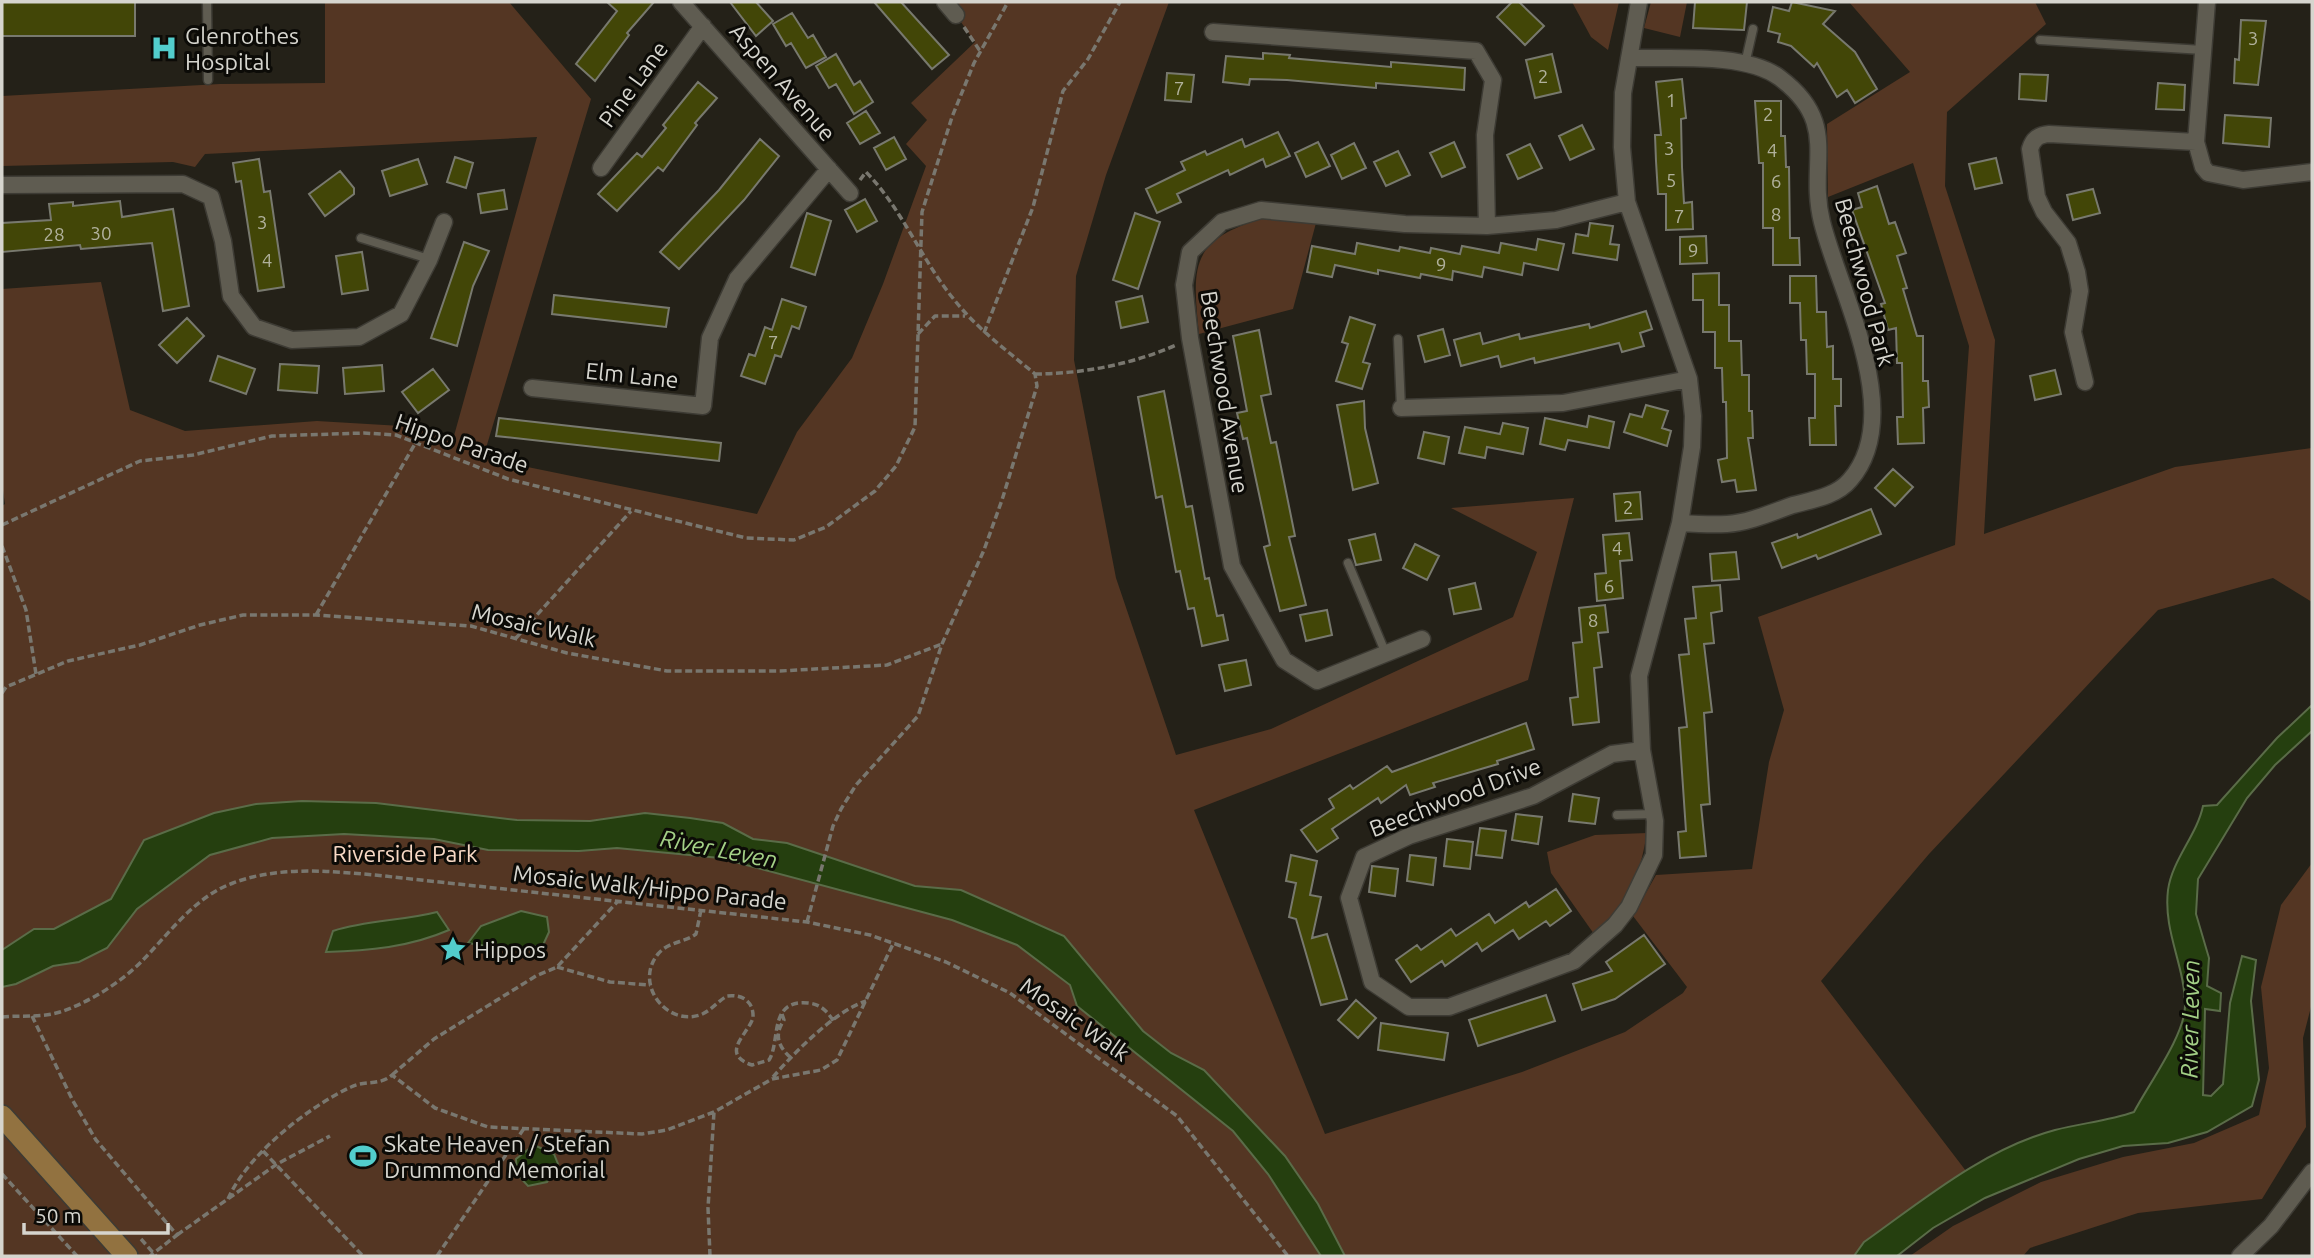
<svg xmlns="http://www.w3.org/2000/svg" width="2314" height="1258" font-family="Ubuntu,sans-serif">
<rect width="100%" height="100%" fill="#242118"/>
<path fill="#543623" d="M325,2h184l82,97 -108,359 274,56 40,-82 55,-74 31,-74 43,-118 -20,-22 21,-24 -16,-17 64,-61 -19,-27 3,-13h210l-63,173 -30,101 -2,84 42,218 60,177 95,-26 242,-112 24,-65 -86,-44 123,-10 -46,182 -334,130 131,324 197,-62 103,-40 58,-39 4,-6 -54,-71 23,-41 96,-6 17,-107 15,-52 -26,-93 197,-72 14,-199 -56,-183 -85,34 -1,-73 83,-52 -61,-70h186l11,22 -99,88 -2,74 50,154 -11,194 191,-67 137,-19v154l-39,-24 -115,32 -229,244 -108,127 145,190 -101,70 -11,15h-509l-9,-16 5,16h-1339v-750l3,-2 -3,-20v-195l99,-7 29,128 55,21 132,-10 101,6 34,16 85,-306 -332,17 -10,13 -22,-5 -171,4v-70l218,-12 105,-1z
M1572,2h47l-11,48 -17,-13z
M1651,2h36l-7,35 -36,-9z
M1264,218l52,5 -23,86 -94,25c-7,-69 -9,-94 65,-116z
M1647,833c-8,46 -18,70 -53,101l-43,-61 -4,-21 48,-17z
M2312,863v140l-9,35 3,89 -44,72 -124,14 -108,35 -7,8h-113l43,-30 88,-44 82,-25 71,-14 65,-28 10,-47 -8,-81 20,-82z"/>
<path fill="#253f0f" stroke="#5a6c48" stroke-width="2" d="M2312,705v26l-37,34 -28,33 -49,81 -2,35 13,44 -2,28 14,7 -1,18 -15,-2 -2,86 8,1 12,-12 7,-81 12,-47 14,4 -5,41 8,79 -7,26 -45,26 -39,11 -45,3 -44,13 -94,39 -52,30 -36,28h-43l10,-14c59,-42 120,-93 191,-112 27,-7 53,-9 79,-18 14,-27 51,-77 51,-106 0,-41 -22,-74 -17,-116 4,-30 29,-55 35,-84l14,-1 60,-67z
M302,801l74,2 141,17 73,1 55,-8 45,5 33,5 30,16 34,4 128,43 46,4 103,46 79,95 28,22 33,17 81,86 33,48 27,52h-24l-53,-82 -35,-43 -156,-125 -7,-21 -53,-40 -65,-25 -232,-62 -103,-10 -38,3 -91,-1 -54,-11 -90,-5 -72,4 -62,17 -73,54 -30,39 -28,14 -26,4 -37,18 -14,3v-37l32,-21h20l57,-30 33,-59 70,-27 42,-9z
M521,911l26,6 2,15 -6,13 -33,5 -42,-7 13,-17z
M437,912l12,18c-39,17 -81,21 -123,22l7,-21c34,-11 69,-10 104,-19z
M534,1145l20,9 4,10 -11,18 -19,4 -11,-12 -1,-15z"/>
<path fill="#424607" stroke="#78796e" stroke-width="2" d="M2,2h133v34h-133z
M607,2h47l-27,31 2,2 -34,46 -19,-17 41,-53z
M730,2h26l17,19 -17,15z
M874,2h27l48,53 -17,14z
M1512,2h7l25,24 -19,19 -28,-28z
M1695,2h52l-3,28 -51,-2z
M1792,2l43,9 -12,13 32,28 22,37 -22,14 -8,-13 -10,7 -20,-34 -3,4 -23,-21 -13,-4 2,-8 -12,-3 5,-24 16,4z
M792,13l16,25 5,-3 13,22 -20,11 -15,-25 -5,3 -13,-22z
M2241,20l25,1 -8,64 -24,-2 1,-24 4,1z
M1263,53l27,2 -1,3 102,9v-5l74,6 -1,22 -88,-7v5l-89,-8 -37,-1 -1,6 -26,-3 3,-26 37,3z
M836,54l18,31 6,-4 13,21 -19,12 -18,-30 -7,4 -13,-22z
M1552,54l9,38 -26,6 -9,-38z
M1167,73l27,2 -3,27 -26,-2z
M2020,74l28,1 -2,26 -27,-2z
M1682,79l4,39 -5,1 1,48 2,36 8,-1 1,27 -27,1v-36h-8l-2,-33 -1,-26h6l-5,-53z
M698,82l19,16 -22,25 2,2 -34,46 -5,-4 -41,44 -19,-17 39,-41 5,4 24,-29 -3,-3z
M2158,83l27,2 -1,25 -28,-1z
M1755,101h26v35h4l1,31h3l1,71h9l1,27h-27v-37h-10v-65h-4z
M866,111l14,22 -20,11 -13,-21z
M2225,115l46,3 -2,29 -46,-4z
M1582,125l12,24 -24,11 -11,-24z
M1278,132l12,24 -24,11 -3,-8 -33,16 -2,-5 -51,24 4,8 -24,11 -11,-24 39,-19 -4,-8 24,-11 2,4 35,-16 3,8z
M894,137l12,22 -20,11 -12,-22z
M760,139l19,17 -35,44 -65,69 -19,-17 59,-62z
M1318,142l12,24 -24,11 -11,-24z
M1454,142l11,25 -23,10 -12,-24z
M1354,143l12,25 -24,11 -11,-24z
M1530,144l12,24 -24,11 -11,-24z
M1398,151l12,24 -24,11 -12,-24z
M455,157l18,6 -7,25 -19,-6z
M1996,158l6,25 -27,6 -6,-25z
M259,159l5,33 6,-1 14,96 -26,4 -17,-110 -5,1 -3,-19z
M418,159l9,25 -37,12 -8,-25z
M340,171l14,17v6l-29,22 -16,-22z
M1877,186l12,38 6,-2 11,31 -9,3 10,32 -4,1 14,47h6v45h5l1,26 -6,1 1,35 -26,1 -1,-27h6l-1,-54h-5l-1,-35 -8,2 -7,-26 4,-1 -33,-93 10,-3 -4,-14z
M2093,189l7,24 -27,7 -6,-25z
M504,190l3,19 -26,4 -3,-19z
M865,199l12,22 -20,11 -12,-22z
M120,201l2,16 51,-8 16,97 -26,5 -11,-68 -71,6 -1,-4 -78,7v-29l49,-3 -2,-16 24,-2v4z
M807,213l24,8 -16,54 -24,-8z
M1135,213l25,9 -22,67 -25,-9z
M1590,223l23,3 -3,18 9,1 -2,15 -44,-7 3,-19 12,2z
M1706,236l1,27 -27,1v-27z
M1538,239l26,5 -6,26 -34,-7 -2,12 -38,-8 -2,10 -29,-6 -1,9 -31,-6 -1,4 -42,-8v4l-43,-9 -3,12 -25,-5 5,-26 43,8 2,-11 42,8 1,-4 30,6 1,-5 29,6 2,-8 37,7 2,-10 35,7z
M464,242l25,9 -16,35 -16,60 -26,-8z
M362,252l6,38 -26,4 -6,-38z
M1719,273v32h10v36h12l1,34h7v36h3l1,27h-5l8,52 -19,2 -2,-12 -13,2 -4,-22 9,-2 -1,-56h-3l-1,-34h-7v-36h-12v-32h-10v-26z
M1790,276h26l1,36h9l1,35 6,-1v33h8v27h-6l1,39h-26l-1,-27h6v-44h-8l-1,-34h-5l-1,-37h-10z
M554,295l115,13 -3,19 -114,-13z
M1142,296l6,26 -27,6 -5,-26z
M782,299l24,8 -7,22 -7,-3 -11,31 -6,-2 -10,29 -24,-8 8,-22 6,2 10,-29 7,3z
M1646,311l6,18 -12,4 4,13 -22,6 -3,-9 -84,20 -1,-5 -33,9 -3,-11 -37,10 -7,-26 26,-7 3,11 36,-10 1,5 69,-15 1,4z
M1350,317l25,8 -12,37 7,2 -8,25 -26,-8 12,-37 -6,-2z
M187,318l17,18 -27,27 -18,-18z
M1443,329l7,26 -25,7 -7,-26z
M1259,330l12,64 -10,2 10,47 5,-1 19,94 -6,1 17,68 -26,6 -16,-64 6,-2 -23,-107 -4,1 -6,-26 10,-2 -14,-75z
M218,356l37,13 -9,25 -36,-13z
M280,364l39,2 -2,27 -39,-3z
M382,365l2,26 -39,3 -2,-26z
M433,369l16,21 -31,23 -16,-21z
M2055,370l6,24 -26,6 -5,-24z
M1164,391l22,116 6,-1 13,73 4,-1 8,38 6,-1 5,25 -26,6 -8,-38 -6,1 -8,-38 -4,1 -14,-76 -6,2 -18,-101z
M1364,401l1,27 13,55 -25,7 -16,-85z
M1646,405l22,6 -6,17 9,3 -4,15 -43,-14 6,-18 12,3z
M1589,416l25,6 -5,26 -41,-8 -3,10 -25,-6 5,-26 42,9z
M499,418l222,25 -2,18 -223,-25z
M1503,423l25,5 -5,26 -36,-7 -2,11 -26,-5 6,-26 35,7z
M1424,432l25,5 -5,27 -26,-6z
M1893,469l20,18 -18,19 -20,-18z
M1640,492l2,27 -26,2 -2,-27z
M1871,509l10,25 -63,25 -2,-4 -34,13 -10,-25 25,-9 1,4z
M1629,533l3,27 -12,1 3,37 -26,3 -2,-27 11,-1 -3,-38z
M1375,534l6,26 -25,5 -7,-25z
M1415,544l24,12 -12,24 -24,-12z
M1736,552l3,27 -27,2 -2,-27z
M1475,583l6,26 -27,5 -5,-25z
M1720,585l2,26 -11,2 3,30 -10,1 8,68 -8,1 6,91 -9,1 5,51 -26,2 -2,-26 8,-1 -7,-103 8,-1 -8,-72 10,-1 -4,-35 11,-1 -3,-31z
M1605,605l3,27 -10,1 4,34 -8,1 5,54 -26,3 -3,-27 8,-1 -5,-54 9,-1 -3,-34z
M1327,610l5,25 -26,6 -6,-26z
M1246,660l5,25 -26,6 -6,-26z
M1526,723l8,26 -37,12 1,3 -65,19 2,4 -25,8 -4,-10 -25,18 -3,-5 -46,31 6,9 -21,14 -16,-22 33,-22 -5,-9 21,-14 3,4 34,-23 5,6z
M1573,794l26,4 -4,26 -26,-3z
M1516,814l26,3 -4,27 -26,-4z
M1480,828l26,3 -4,27 -26,-3z
M1447,839l26,3 -3,27 -26,-3z
M1291,855l26,6 -7,34 11,2 -9,41 15,-4 20,65 -26,6 -25,-86 -7,-2 7,-34 -10,-2z
M1410,855l26,3 -3,27 -26,-4z
M1372,866l26,3 -3,27 -26,-4z
M1556,889l15,22 -21,15 -4,-5 -27,18 -6,-9 -31,21 -5,-8 -32,23 -3,-5 -31,21 -15,-22 21,-15 4,5 30,-21 5,7 33,-22 6,9 31,-21 3,5z
M1644,935l21,29 -50,35 -33,11 -9,-26 39,-13 -6,-9z
M1546,995l9,26 -77,25 -9,-26z
M1356,1000l20,18 -18,20 -20,-18z
M1381,1023l67,10 -4,27 -66,-10z"/>
<g fill="none" stroke-linecap="round" stroke-linejoin="round">
<g stroke="#3d3b34" stroke-width="11">
<path id="lane" d="M207,2l1,78
M2040,40l163,10
M1745,64l8,-35
M361,238l68,21
M1398,339l3,69
M1348,563l38,91
M1617,815l37,-1"/>
</g>
<g stroke="#3d3b34" stroke-width="19">
<path id="street" d="M681,2l169,191
M945,2l11,13
M1639,2l-16,91 -1,54 5,55 62,177 4,37 -1,31 -12,76 -41,153 3,74 13,71 -1,34 -25,52 -14,18 -41,36 -125,46h-40l-37,-25 -23,-84 15,-41 45,-21 124,-40 79,-42 30,-4
M2207,2l-11,140 7,25 5,6 35,7 69,-8
M1213,32l263,19 17,29 -8,55 2,91
M1629,58c41,1 117,-6 151,20 61,46 27,84 42,144 17,69 85,193 28,258 -13,16 -38,20 -57,25 -20,7 -45,18 -66,19 -15,1 -32,0 -47,-1
M601,168l102,-142
M2,185l181,-1 28,13 12,44 8,55 23,31 38,13 67,-3 42,-23 28,-54 15,-38
M2085,382l-12,-50 7,-41 -3,-19 -9,-29 -24,-31 -7,-15 -7,-48c3,-10 8,-14 19,-15l147,8
M532,388l171,18 7,-68 27,-59 92,-110
M1401,408l162,-5 126,-24
M1422,639l-105,42 -33,-21 -52,-94 -42,-228 -6,-53 6,-33 32,-30 39,-12 144,14 82,2 69,-6 71,-18
M2240,1256l31,-30 41,-54"/>
</g>
<g stroke="#3d3b34" stroke-width="24">
<path id="primary" d="M2,1116l125,140"/>
</g>
<path stroke="#79776f" stroke-width="3.5" stroke-dasharray="7 3.5" stroke-linecap="butt" d="M964,27l16,24
M984,333l49,-126 30,-116 25,-32 32,-57
M918,334l17,-18h30
M1035,374c47,0 98,-10 141,-29
M2,525l138,-64 53,-6 79,-19 92,-3 32,2 112,44 238,59 48,2 32,-13 49,-36 21,-25 19,-39 7,-215 30,-95 22,-54 34,-61
M2,546l24,64 10,64
M316,615l100,-173
M516,638l115,-127
M2,693l4,-6 62,-26 72,-16 60,-20 43,-10h73l155,11 96,27 100,18h113l107,-6 55,-21
M701,910l-5,24c-12,9 -27,7 -38,20 -24,29 7,72 42,61 11,-4 18,-14 27,-19 16,-2 27,6 26,22 -5,16 -34,36 -1,47l17,-5c12,-19 -1,-61 39,-57 13,1 20,9 26,19
M807,922l26,-96 8,-17 15,-24 62,-69 24,-72 42,-94 18,-50 35,-114 -2,-12c-30,-25 -59,-46 -83,-77 -32,-40 -50,-88 -86,-125l-6,8
M557,967l53,15 40,3
M782,1014l2,6c-10,15 -6,26 6,37
M32,1016l41,85 23,39 81,95 -27,21
M2,1017c19,-2 39,1 58,-5 28,-9 60,-29 81,-50 28,-28 53,-65 92,-79 45,-17 95,-12 142,-8l432,47 63,13 76,27 64,31 167,123 111,140
M392,1075l42,-36 102,-63 21,-9 61,-66
M773,1077c21,-24 62,-66 93,-76
M263,1151l100,105
M2,1174l75,82
M228,1199c19,-44 80,-92 123,-112 14,-7 29,-1 41,-12l43,33 53,19 154,7 25,-4 47,-18 58,-33 49,-9 16,-10 57,-118
M177,1235l100,-71 53,-28
M141,1239l15,17
M437,1256l88,-129
M710,1256l-2,-48 6,-96"/>
<use href="#lane" stroke="#5f5c51" stroke-width="8"/>
<use href="#street" stroke="#5f5c51" stroke-width="16"/>
<use href="#primary" stroke="#927240" stroke-width="21"/>
</g>
<defs>
<g id="hospital-bare" transform="scale(2.1)"><path d="M-5-5h3v3.5h4V-5h3V5h-3V1.5h-4V5h-3Z" fill="#52cdcc" stroke="#0c0b07" stroke-width="2.5" paint-order="stroke"/></g>
<g id="sight-bare" transform="scale(2.1)"><path d="M0-6L1.8-2.2L6-1.7L2.9 1.2L3.7 5.4L0 3.3L-3.7 5.4L-2.9 1.2L-6-1.7L-1.8-2.2Z" fill="#52cdcc" stroke="#0c0b07" stroke-width="2.5" paint-order="stroke"/></g>
<g id="stadium-bare" transform="scale(2.1)"><path d="M0-5a6.5 5 0 1 0 0 10a6.5 5 0 1 0 0-10ZM-3.5-1.8h7v3.6h-7Z" fill="#52cdcc" stroke="#0c0b07" stroke-width="2.5" paint-order="stroke"/></g>
</defs>
<g fill-rule="evenodd">
<use href="#hospital-bare" x="164" y="48"/>
<use href="#sight-bare" x="453" y="949"/>
<use href="#stadium-bare" x="363" y="1156"/>
</g>
<g text-anchor="middle" dominant-baseline="central" stroke-width="6" stroke-linejoin="round" paint-order="stroke">
<g font-size="19" fill="#b1b19c">
<text x="2253" y="38">3</text>
<text x="1543" y="76">2</text>
<text x="1179" y="88">7</text>
<text x="1671" y="100">1</text>
<text x="1768" y="114">2</text>
<text x="1669" y="148">3</text>
<text x="1772" y="150">4</text>
<text x="1671" y="180">5</text>
<text x="1776" y="181">6</text>
<text x="1776" y="214">8</text>
<text x="1679" y="216">7</text>
<text x="262" y="222">3</text>
<text x="101" y="233">30</text>
<text x="54" y="234">28</text>
<text x="1693" y="250">9</text>
<text x="267" y="260">4</text>
<text x="1441" y="264">9</text>
<text x="773" y="342">7</text>
<text x="1628" y="507">2</text>
<text x="1617" y="548">4</text>
<text x="1609" y="586">6</text>
<text x="1593" y="620">8</text>
</g>
<g font-size="23" fill="#d6d5ce" stroke="#0c0b07" text-anchor="start">
<text x="185" y="35">Glenrothes<tspan x="185" dy="26">Hospital</tspan></text>
<text x="474" y="949">Hippos</text>
<text x="384" y="1143">Skate Heaven / Stefan<tspan x="384" dy="26">Drummond Memorial</tspan></text>
</g>
<g font-size="23" fill="#d6d5ce" stroke="#0c0b07">
<text transform="translate(783 82) rotate(49)">Aspen Avenue</text>
<text transform="translate(633 84) rotate(-54)">Pine Lane</text>
<text transform="translate(1865 282) rotate(75)">Beechwood Park</text>
<text transform="translate(632 375) rotate(6)">Elm Lane</text>
<text transform="translate(1225 392) rotate(81)">Beechwood Avenue</text>
<text transform="translate(462 443) rotate(19)">Hippo Parade</text>
<text transform="translate(534 625) rotate(13)">Mosaic Walk</text>
<text transform="translate(1455 797) rotate(-21)">Beechwood Drive</text>
<text transform="translate(650 887) rotate(6)">Mosaic Walk/Hippo Parade</text>
<text transform="translate(1075 1019) rotate(35)">Mosaic Walk</text>
</g>
<g font-size="23" fill="#f8d9c5" stroke="#0c0b07">
<text x="405" y="853">Riverside Park</text>
</g>
<g font-size="24" font-style="italic" fill="#a3d086" stroke="#0c0b07">
<text transform="translate(719 849) rotate(11)">River Leven</text>
<text transform="translate(2190 1019) rotate(-89)">River Leven</text>
</g>
</g>
<rect width="2314" height="1258" fill="none" stroke="#d6d5ce" stroke-width="7"/>
<path d="M24 1223v10h144v-10" fill="none" stroke="#d6d5ce" stroke-width="3.5"/>
<text x="35" y="1223" font-size="21" fill="#d6d5ce" stroke="#0c0b07" stroke-width="5" paint-order="stroke">50 m</text>
</svg>
